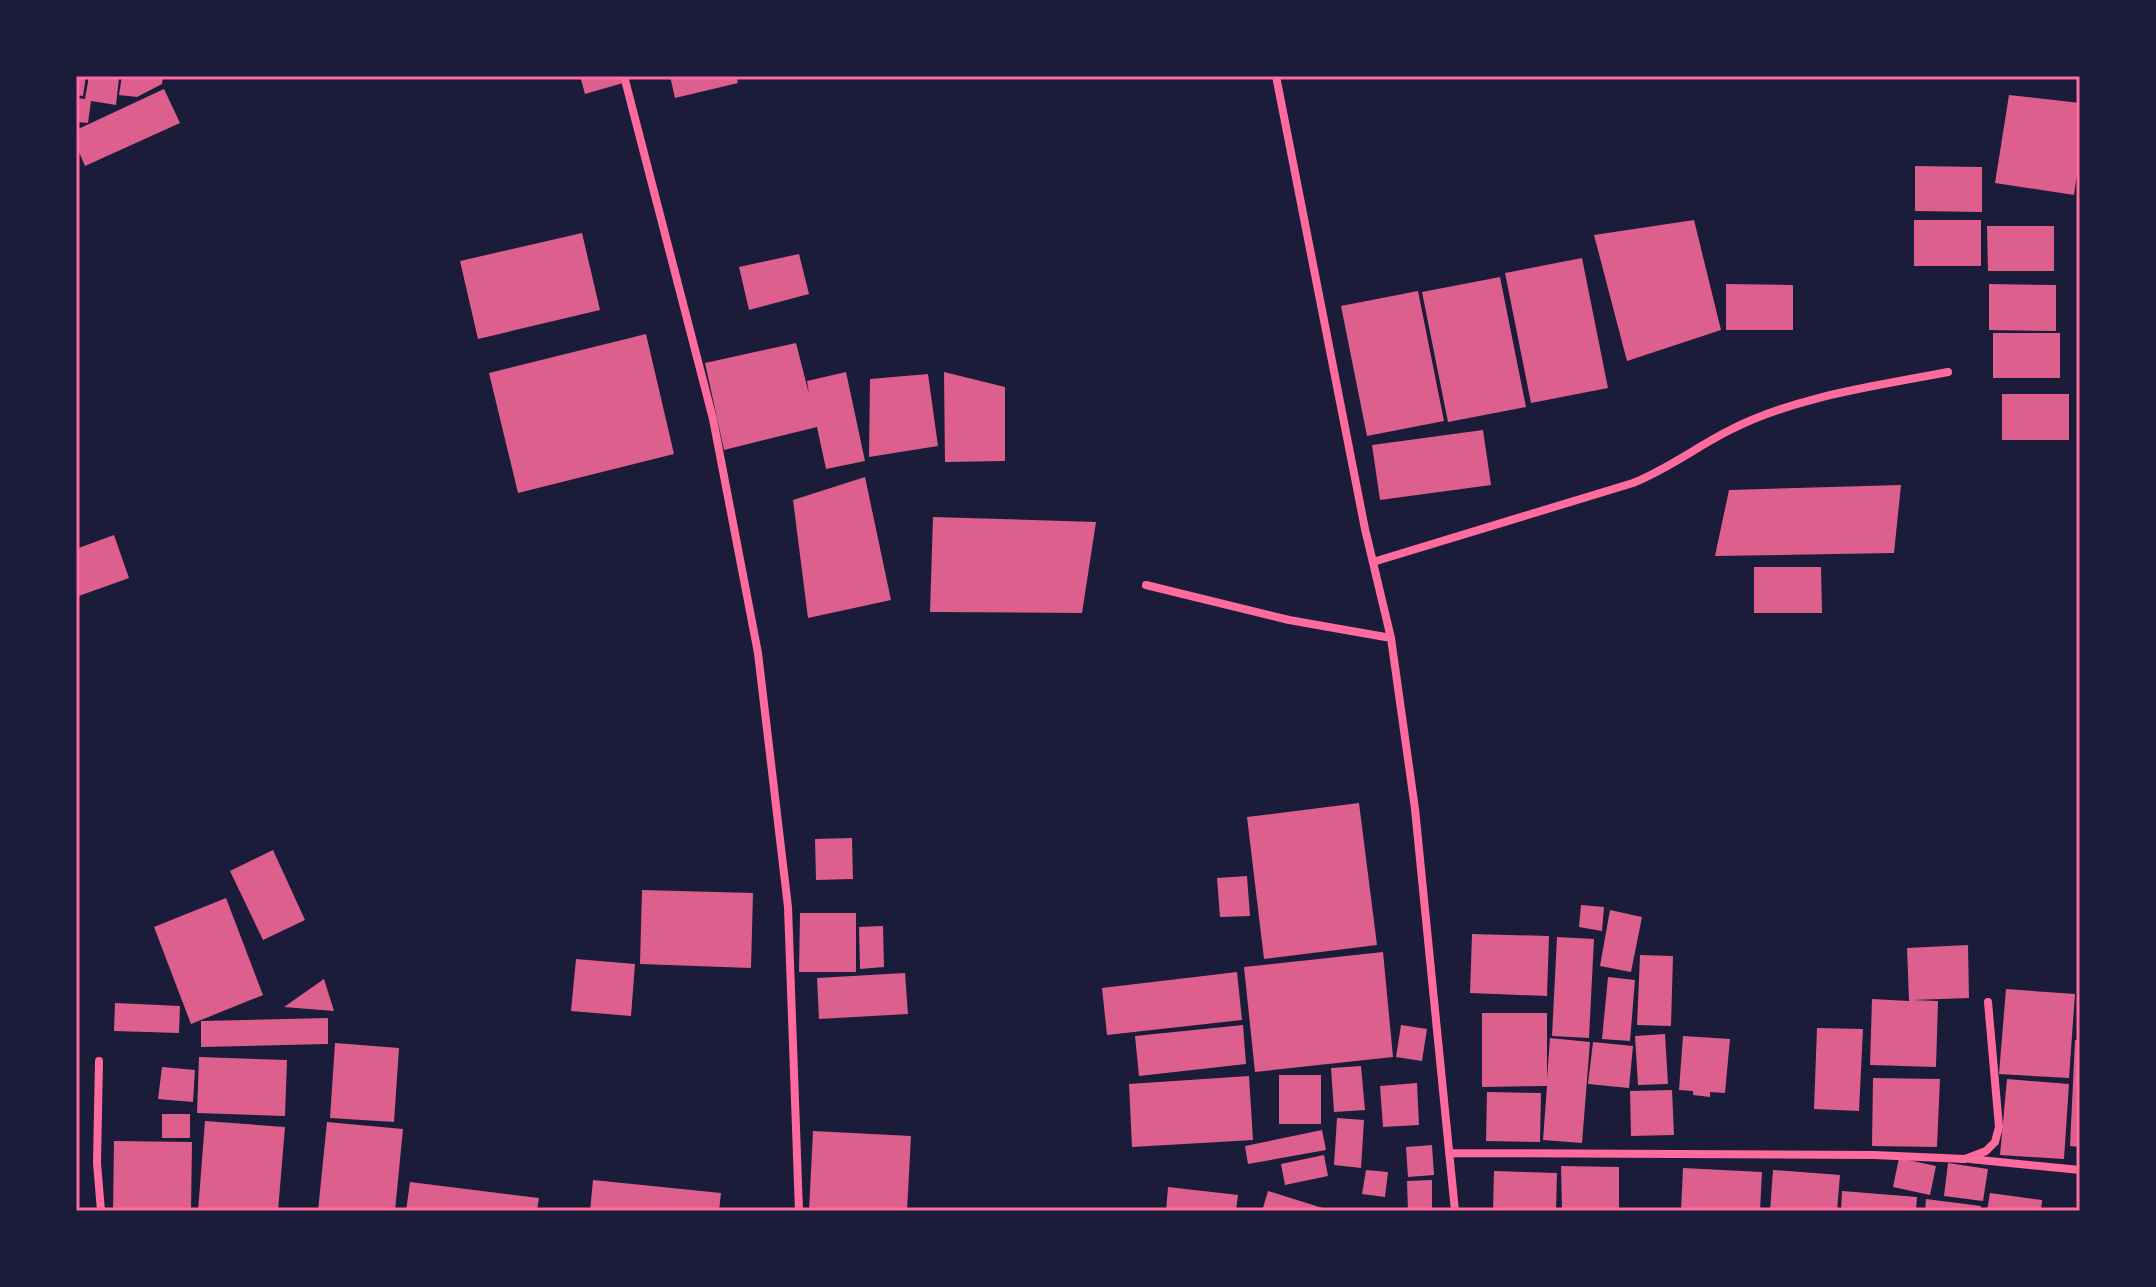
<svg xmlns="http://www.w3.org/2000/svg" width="2156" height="1287" font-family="Figtree,sans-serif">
<rect width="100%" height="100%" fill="#1b1b3a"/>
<path fill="#dd5f8e" d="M76,76h10l-3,20 -7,-1z
M89,76l30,2 -3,27 -25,-4 -3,22 -12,-1v-24l9,1z
M122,76h41l-1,8 -25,13 -18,-2z
M580,76h41l2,7 -38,11z
M670,76h66l2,7 -63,15z
M164,89l16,34 -95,43 -9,-21v-15z
M2009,95l71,8v50l-6,42 -79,-12z
M1915,166l67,1v45l-67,-1z
M1694,220l27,110 -94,31 -33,-126z
M1914,220h67v46h-67z
M1987,226h67v45h-66z
M582,233l18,77 -122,29 -18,-78z
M799,254l10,40 -60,16 -10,-43z
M1582,258l26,130 -77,15 -26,-130z
M1500,277l26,130 -78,15 -26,-130z
M1726,284l67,1v45h-67z
M1989,284l67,1v46l-67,-1z
M1418,291l26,130 -77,15 -26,-130z
M1993,333h67v45h-67z
M646,334l28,120 -156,39 -29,-120z
M796,343l13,51 -2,-13 39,-9 19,89 -39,8 -9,-42 -93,23 -19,-87z
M944,372l61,15v74l-60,1z
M928,374l10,72 -69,11 1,-78z
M2002,394h67v46h-67z
M1483,430l8,55 -111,15 -8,-55z
M865,477l26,123 -83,18 -15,-118z
M1901,485l-7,68 -179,3 14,-66z
M933,517l163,5 -14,91 -152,-1z
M114,535l15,43 -53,19v-48z
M1754,567h67l1,46h-68z
M1359,803l18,142 -113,14 -17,-142z
M852,838l1,41 -37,1 -1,-41z
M273,850l32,70 -42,20 -33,-69z
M1247,876l3,40 -30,1 -3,-39z
M642,890l111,3 -2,75 -111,-4z
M226,898l37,97 -72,29 -37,-97z
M1581,905l23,2 -2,24 -23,-4z
M1610,910l32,7 -11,55 -31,-6z
M800,913h56v59h-57z
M883,926l1,41 -24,2 -1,-42z
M1472,934l77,2 -2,60 -77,-3z
M1557,937l37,2 -5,99 -37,-2z
M1968,945l1,53 -57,2 26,1 -2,66 -66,-2 2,-66 37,2 -2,-53z
M1383,952l10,105 -138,15 -11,-105z
M1640,955l33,1 -2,70 -34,-1z
M576,959l59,5 -4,52 -60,-5z
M1237,972l5,48 -135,15 -5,-47z
M905,973l3,41 -89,5 -2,-41z
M1608,977l27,3 -5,61 -28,-2z
M324,979l10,32 -50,-4z
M2006,989l69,5 -6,84 -70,-4z
M115,1003l65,3 -1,27 -65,-2z
M1482,1013h65v66l3,-41 40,4 -8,101 -39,-3 4,-54 -65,1z
M328,1018v26l-127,3v-26z
M1243,1025l3,39 -107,12 -4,-40z
M1401,1025l26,4 -5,32 -26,-4z
M1817,1028l46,1 -4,82 -45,-2z
M1665,1034l3,50 -30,1 -3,-49z
M1683,1036l47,3 -5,54 -15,-1v5l-17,-2v-4l-14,-1z
M2075,1040h5v107l-10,-1z
M1593,1042l40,4 -4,42 -41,-4z
M335,1043l64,5 -5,74 -64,-4z
M199,1057l88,3 -2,56 -88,-3z
M1361,1066l4,44 -31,2 -3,-44z
M162,1067l33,3 -2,32 -35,-3z
M1279,1075h42v49h-42z
M1249,1076l4,64 -121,7 -3,-63z
M1873,1078l67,1 -3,68 -65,-1z
M2007,1079l62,5 -5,75 -64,-4z
M1417,1083l2,42 -36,2 -3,-41z
M1672,1090l2,45 -43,1 -1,-45z
M1487,1092l54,1 -1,49 -54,-1z
M162,1114h28v24h-28z
M1337,1118l27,2 -3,48 -27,-3z
M205,1121l80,6 -7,84h-80z
M327,1122l76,7 -8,82h-77z
M1322,1130l4,20 -78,14 -3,-18z
M813,1131l98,5 -4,75h-98z
M114,1141l78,1 -1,69h-78z
M1432,1145l2,30 -26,2 -2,-30z
M1324,1155l4,21 -43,9 -4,-21z
M1899,1158l37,8 -6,29 -37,-8z
M1948,1163l40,6 -5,32 -39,-5z
M1561,1166l58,1v42h-57z
M1683,1168l79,4 -2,39h-79z
M1366,1170l22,2 -3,25 -23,-3z
M1773,1170l67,5 -3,36h-67z
M1494,1171l63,2 -1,38h-63z
M593,1180l128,13 -2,18h-129z
M1432,1180v31h-24l-1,-30z
M410,1182l129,16 -2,13h-131z
M1168,1187l70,8 -2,16h-70z
M1268,1191l61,19 -1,1h-66z
M1842,1191l75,6 -1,14h-75z
M1990,1193l52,7 -1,11h-54z
M1926,1199l55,7v5h-56z"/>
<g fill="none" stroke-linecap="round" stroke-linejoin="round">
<path stroke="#ff6b9d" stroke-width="8" d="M624,76l89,343 45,234 30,254 11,304
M1276,76l89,453 26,109 24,171 40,402
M1373,562l260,-79c37,-15 63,-36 97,-53 67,-34 145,-44 218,-58
M1146,585l143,35 102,18
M99,1061l-2,102 4,48
M1450,1153l424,2 91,4 21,-8 9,-9 4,-15 -11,-125
M1970,1159l110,11"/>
</g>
<rect width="2156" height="1287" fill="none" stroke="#1b1b3a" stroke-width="156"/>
<rect x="78" y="78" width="2000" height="1131" fill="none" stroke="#ff6b9d" stroke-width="3"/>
</svg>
